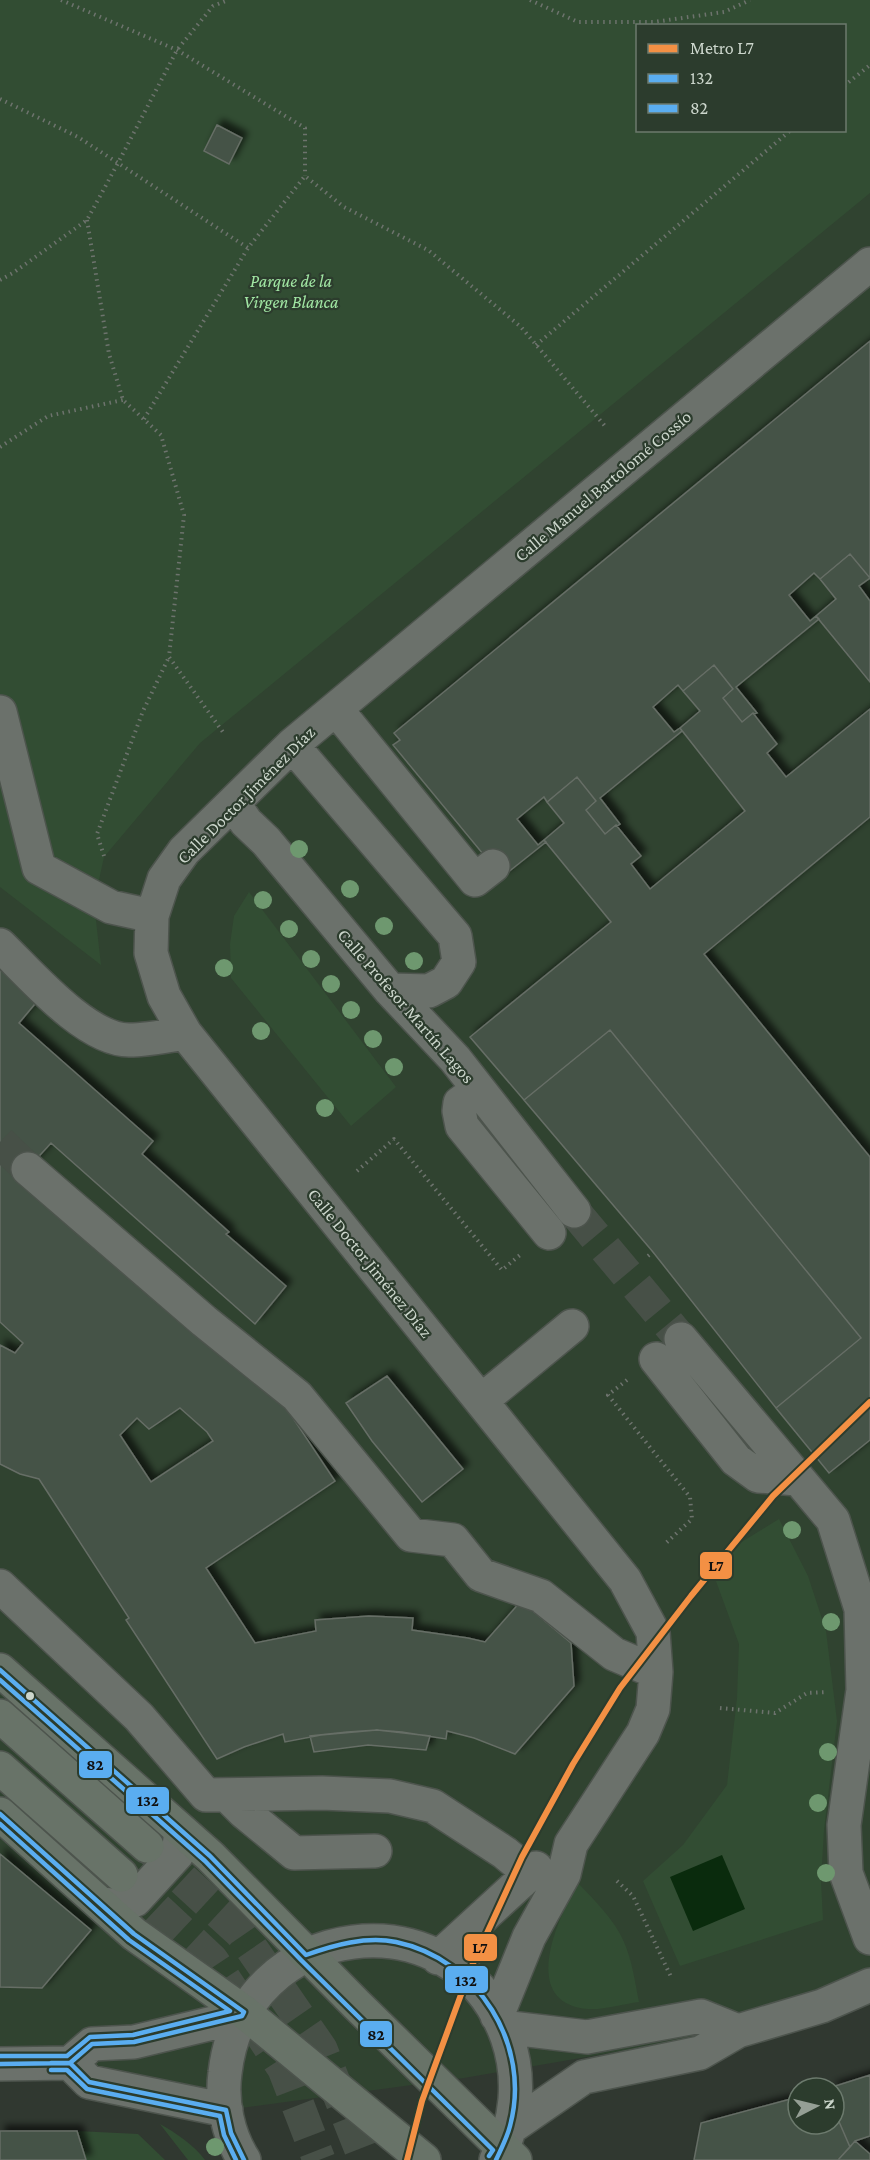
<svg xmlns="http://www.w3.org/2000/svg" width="870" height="2160" font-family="'Crimson Pro',serif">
<defs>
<filter id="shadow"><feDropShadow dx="5.5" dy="-5.5" stdDeviation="3" flood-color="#0009"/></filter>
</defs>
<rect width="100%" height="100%" fill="#303830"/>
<path fill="#304330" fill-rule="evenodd" d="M0,0h870v1985l-132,46 -274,47 -238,32 -226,-46zM638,26h206v104h-206z"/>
<path fill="#324d33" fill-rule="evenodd" d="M0,0h870v193l-670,550 -96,114 -10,46 7,62 -101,-78zM638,26h206v104h-206z
M249,892l147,195 -45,39 -120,-148 -1,-34 4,-28z
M779,1519l29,57 18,55 11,90 -13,109 -3,51 2,39 -143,46 -37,-85 40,-36 44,-60 10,-87 2,-54 -30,-82z
M578,1883c17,18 36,36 46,59 8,18 11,40 15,60 -16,2 -35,8 -51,7 -70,-6 -30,-91 -10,-126z
M160,2124c16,9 34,21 45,36h-17z
M77,2131l61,3 27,26h-79z"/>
<path fill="#0a2b0d" d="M722,1855l23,54 -52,22 -23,-54z"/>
<path fill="#455246" stroke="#666e66" stroke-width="1.5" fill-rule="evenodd" filter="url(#shadow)" d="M217,125l25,13 -13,26 -25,-13z
M870,341v237l-20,-24 -30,25 -6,-6 -25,22 21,26 6,-5 3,3 -83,68 21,26 -3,1 -1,-1 -11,9 -19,-24 10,-9 -19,-24 -31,26 -5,-6 -25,22 21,25 6,-4 2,3 -82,67 20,26 -3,2 -1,-1 -11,9 -19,-24 10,-9 -19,-24 -30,25 -3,-5 -27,22 21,26 6,-5 2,2 -44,35 -109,-132 7,-5 -6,-7z
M850,554l20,24 -11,8 11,15v81l-54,-66 20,-17 -16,-20z
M714,665l19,24 -10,9 19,24 11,-9 24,31 -10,9 19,24 84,-68v108l-166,137 166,203v283l-41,33 -53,-65 85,-70 -251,-308 -86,70 -54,-63 141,-115 -67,-82 20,-17 -17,-21 30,-25 19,24 -10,9 19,24 11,-9 25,31 -10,8 19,25 95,-78 -65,-83 20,-17 -17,-20z
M0,962l40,36 -21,25 134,118 -11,13 87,78 -3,2 60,52 -31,38 -204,-181 -29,32 257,222 56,84 -129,87 49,75 61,-12 -1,-11 54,-4 44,2 -1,12 56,8 17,4 36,-41 50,42 3,43 -59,68 -41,-16 -27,-7 -1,8 -44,-7 -25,-2 -56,5 -36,7 -2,-8 -39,13 -27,12 -91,-139 3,-2 -90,-139 -19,-5 -20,-10v-119l15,8 8,-10 -23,-21zM180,1408l27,24 6,9 -62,41 -31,-47 17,-17 12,11z
M610,1030l251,308 -85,70 -123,-156 -129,-152z
M387,1376l76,93 -41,33 -50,-61 -26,-38z
M377,1730l53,6 -4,14 -58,-5 -54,7 -4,-16 37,-4z
M0,1854l91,76 -49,58 -42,-1z
M870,2075v61l-15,5 -5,6 -16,-37v-22h-5z
M798,2097v27h36v-14l16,37 -12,13h-144l7,-37z
M0,2131h77l9,29h-86z
M855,2141l15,13v6h-32z"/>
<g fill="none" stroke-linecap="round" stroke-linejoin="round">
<path stroke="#475047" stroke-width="33" stroke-dasharray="33 16" stroke-linecap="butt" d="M0,1142l28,27
M574,1211l107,128"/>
<path stroke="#475047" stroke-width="33" stroke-dasharray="33 16" stroke-linecap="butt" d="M147,1846l94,87 80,116 44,111
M121,1875l91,85 72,109 35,91"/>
<g stroke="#4d544d" stroke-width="36">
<path id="minor" d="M336,709l139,171 18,-14
M0,712l39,156 72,39 41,9
M292,745l163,191 4,26 -13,20 -17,9 -39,-1
M234,804l12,18 20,19 124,149 65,69 119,152
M0,945c30,29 86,95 129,95 18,0 38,-4 56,-7
M478,1090l-18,13 -1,8 3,15 87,107
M28,1169l176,152 93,75 114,139 42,5 28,35 60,21 73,58 42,18
M681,1339l152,181 28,89 2,81 -19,135 2,48 24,65
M656,1359l80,101 22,16 39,3
M481,1401l91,-75
M0,1586l139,131 67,78 116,-2 68,3 43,10 72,47 18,15 -2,14
M228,1796l16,16 50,41 81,-2
M101,1904l20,2 14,-6 43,-47 3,-21
M438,1958l98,-90
M497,2016l32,-79 35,-63 7,-30 72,-111 10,-24 3,-37 -3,-40 -28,-52 -440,-547 -21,-37 -13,-43 1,-37 12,-37 20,-28 108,-106 578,-481
M503,2027l84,10 114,-21 37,15
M70,2063l19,19 137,28
M0,2064l70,-1 22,-19 42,-2 108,-26
M510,2128l74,-51 116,-24 38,-22 84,-25 48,-21
M244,2160c-16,-25 -23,-58 -19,-87 17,-155 230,-182 282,-36 14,40 11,86 -11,123"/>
</g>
<g stroke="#4d544d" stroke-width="36">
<path id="major" d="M0,1670l210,186 146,148 159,156
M0,1716l147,130
M0,1768l121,107
M0,1814l134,120 110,78 180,148"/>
</g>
<path stroke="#6d736d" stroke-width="4" stroke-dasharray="1.5 4.5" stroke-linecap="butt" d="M61,0l116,50 128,78v48
M530,0l48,22h76l70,-10 26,-12
M844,86l26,-21
M0,99l78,38 40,26 59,-113 36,-44 15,-6
M87,220l22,134 14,46 38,35 23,80 -15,142 56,78
M0,280l13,-7 74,-53 31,-57 130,85 57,-72 39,31 84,43 93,77 84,99
M536,345l255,-215
M144,419l104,-171
M0,447l48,-31 75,-16
M104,856l-7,-22 46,-123 26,-54
M357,1171l37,-32 108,131 18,-15
M648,1256l5,-4
M627,1380l-19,15 82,102 2,22 -26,24
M720,1708l55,5 32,-20 21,-1
M617,1881l16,15 39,83"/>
<use href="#minor" stroke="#6b716b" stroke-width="33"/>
<use href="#major" stroke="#687368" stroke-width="33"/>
<g stroke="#2c3c2d" stroke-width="9">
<path id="bus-1" d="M0,1670l210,186 96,99c28,-10 60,-19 90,-13 82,17 136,103 114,184 -3,12 -9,23 -14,34
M0,1814l134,120 110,78 -2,4 -108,26 -42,2 -22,19 -70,1
M51,2063h19l19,19 137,28 5,23 13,27"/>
</g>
<g stroke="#2c3c2d" stroke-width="9">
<path id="bus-2" d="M0,1680l205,181 96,99 192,190 -4,6
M0,1824l129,116 101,71 -97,24 -43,2 -23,19h-67
M51,2070h16l20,19 133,27 4,19 12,25"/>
</g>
<use href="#bus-1" stroke="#5aadf0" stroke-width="4.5"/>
<use href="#bus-2" stroke="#5aadf0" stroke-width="4.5"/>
<g stroke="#2c3c2d" stroke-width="10">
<path id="metro-1" d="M407,2160l15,-59 48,-131 52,-113 51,-93 47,-76 71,-92 82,-100 97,-94"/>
</g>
<use href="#metro-1" stroke="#f39044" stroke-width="6"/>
</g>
<g fill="#6e986f">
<circle cx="299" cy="849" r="9"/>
<circle cx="350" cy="889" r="9"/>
<circle cx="263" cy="900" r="9"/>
<circle cx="384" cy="926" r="9"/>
<circle cx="289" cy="929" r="9"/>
<circle cx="311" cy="959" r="9"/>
<circle cx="414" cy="961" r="9"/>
<circle cx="224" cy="968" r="9"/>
<circle cx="331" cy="984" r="9"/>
<circle cx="351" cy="1010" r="9"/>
<circle cx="261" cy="1031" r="9"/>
<circle cx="373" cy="1039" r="9"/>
<circle cx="394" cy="1067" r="9"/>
<circle cx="325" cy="1108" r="9"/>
<circle cx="792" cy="1530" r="9"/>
<circle cx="831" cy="1622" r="9"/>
<circle cx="828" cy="1752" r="9"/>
<circle cx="818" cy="1803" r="9"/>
<circle cx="826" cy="1873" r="9"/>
<circle cx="215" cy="2147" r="9"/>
</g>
<circle fill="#ccd6cc" stroke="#2c3c2d" stroke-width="2" cx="30" cy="1696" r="5"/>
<g text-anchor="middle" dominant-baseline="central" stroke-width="4.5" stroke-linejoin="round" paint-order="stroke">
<g font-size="18" font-style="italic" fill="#a1e6a3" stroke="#2c3c2d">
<text x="291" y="281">Parque de la<tspan x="291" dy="21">Virgen Blanca</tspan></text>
</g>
<g font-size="18" fill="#ccd6cc" stroke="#2c3c2d">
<text transform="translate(603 486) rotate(-40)">Calle Manuel Bartolomé Cossío</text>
<text transform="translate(246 795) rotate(-45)">Calle Doctor Jiménez Díaz</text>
<text transform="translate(406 1006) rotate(49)">Calle Profesor Martín Lagos</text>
<text transform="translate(370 1263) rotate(51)">Calle Doctor Jiménez Díaz</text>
</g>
</g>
<g stroke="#2c3c2d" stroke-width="2">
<rect x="699" y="1551" width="34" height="29" rx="6" fill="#f39044"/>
<rect x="78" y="1750" width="35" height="29" rx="6" fill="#5aadf0"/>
<rect x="125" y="1786" width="45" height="29" rx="6" fill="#5aadf0"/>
<rect x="463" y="1933" width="35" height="29" rx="6" fill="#f39044"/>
<rect x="444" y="1965" width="45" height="29" rx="6" fill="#5aadf0"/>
<rect x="359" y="2020" width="34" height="28" rx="6" fill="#5aadf0"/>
</g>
<g font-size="16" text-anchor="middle" font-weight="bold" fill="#111">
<text x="716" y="1571">L7</text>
<text x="95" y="1770">82</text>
<text x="148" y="1806">132</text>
<text x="480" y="1953">L7</text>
<text x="466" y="1986">132</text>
<text x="376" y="2040">82</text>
</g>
<rect x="636" y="24" width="210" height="108" fill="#2c3c2d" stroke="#6c7a6d" stroke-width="1.5"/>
<rect x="648" y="44" width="30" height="9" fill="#f39044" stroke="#6c7a6d" stroke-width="1.5"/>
<text x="690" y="54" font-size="18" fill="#ccd6cc">Metro L7</text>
<rect x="648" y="74" width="30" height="9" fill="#5aadf0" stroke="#6c7a6d" stroke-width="1.5"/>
<text x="690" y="84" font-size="18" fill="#ccd6cc">132</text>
<rect x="648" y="104" width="30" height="9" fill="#5aadf0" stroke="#6c7a6d" stroke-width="1.5"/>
<text x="690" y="114" font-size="18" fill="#ccd6cc">82</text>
<g transform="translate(816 2106) rotate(83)"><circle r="28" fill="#2c3c2d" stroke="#6c7a6d" stroke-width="1.5"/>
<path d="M0-4.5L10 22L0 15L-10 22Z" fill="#959f95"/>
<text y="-9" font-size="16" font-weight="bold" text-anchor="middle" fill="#ccd6cc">N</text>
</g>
</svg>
